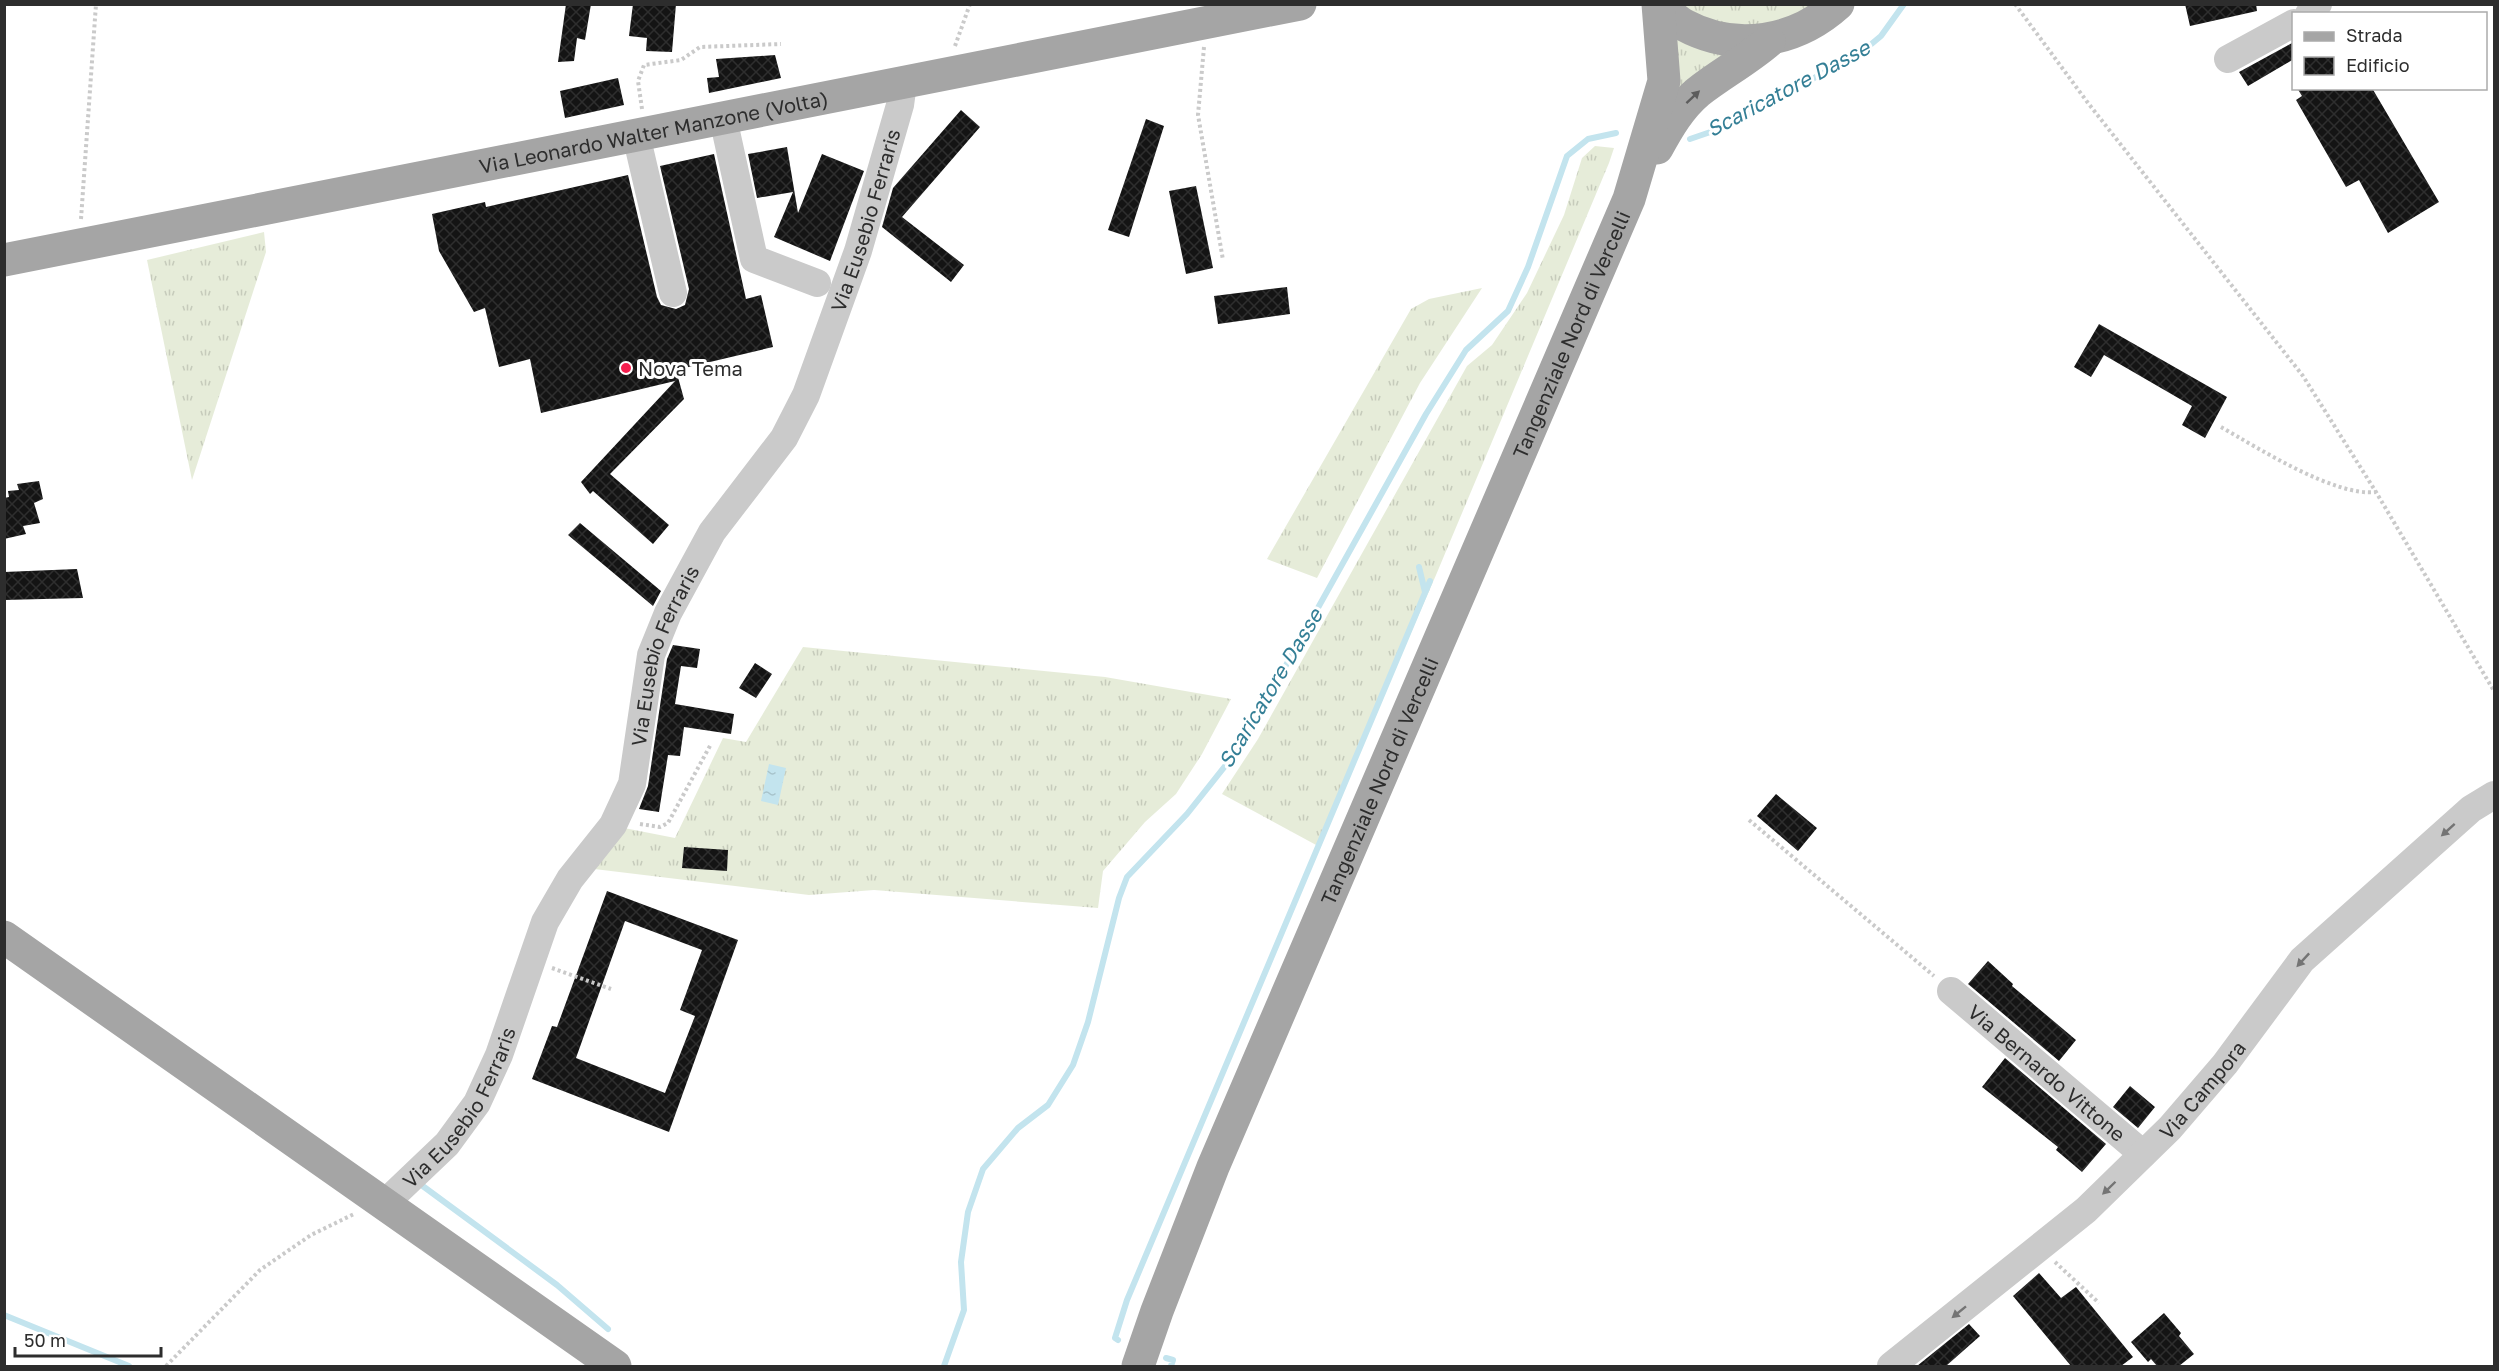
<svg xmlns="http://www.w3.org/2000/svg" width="2499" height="1371" font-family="'Golos Text',sans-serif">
<defs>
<pattern id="grass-tufts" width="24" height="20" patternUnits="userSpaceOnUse" patternTransform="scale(1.5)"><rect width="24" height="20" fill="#e6ecd9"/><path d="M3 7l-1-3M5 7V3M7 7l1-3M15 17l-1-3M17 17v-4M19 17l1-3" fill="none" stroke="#c6cbbb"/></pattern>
<pattern id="water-ripples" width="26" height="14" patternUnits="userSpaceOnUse" patternTransform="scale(1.5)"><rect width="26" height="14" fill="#c3e4ee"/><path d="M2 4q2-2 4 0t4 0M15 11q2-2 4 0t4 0" fill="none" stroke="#a8c4cc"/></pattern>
<pattern id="building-cross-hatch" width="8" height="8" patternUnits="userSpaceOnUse" patternTransform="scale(1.5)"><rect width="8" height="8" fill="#141414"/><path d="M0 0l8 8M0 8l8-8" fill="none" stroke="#2e2e2e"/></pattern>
</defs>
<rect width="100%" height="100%" fill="#fff"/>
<path fill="url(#grass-tufts)" d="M1679,5h138c-32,19 -64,30 -101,19 -13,-4 -26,-13 -37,-19z
M1673,36l54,20 -55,49z
M1595,146l19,2 -5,15 -173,412 -118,271 -96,-52 36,-55 209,-373 25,-21 35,-52 37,-78 18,-57z
M264,232l2,20 -74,228 -45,-220z
M1482,288l-62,95 -103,195 -50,-19 144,-250 18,-10z
M803,647l302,30 126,22 -29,55 -26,40 -31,28 -42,49 -5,37 -224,-18 -65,5 -223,-27 33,-41 56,11 48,-100 23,4z"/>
<path fill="url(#water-ripples)" d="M769,764l17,4 -8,37 -17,-4z"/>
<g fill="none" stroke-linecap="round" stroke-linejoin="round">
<path stroke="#c3e4ee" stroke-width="6" d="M1690,139l35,-12 138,-76 18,-15 23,-32
M1419,567l6,25
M420,1184l137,101 51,44
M4,1315l125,51
M1118,1340l-3,-2 12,-38 303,-719
M1166,1358l7,2 -2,6
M944,1366l20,-56 -3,-48 7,-50 15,-43 35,-41 30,-23 25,-40 15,-43 31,-124 8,-21 60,-63 54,-68 185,-332 40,-64 42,-39 20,-44 39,-111 21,-17 28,-6"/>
</g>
<path fill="url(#building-cross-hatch)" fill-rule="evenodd" d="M566,4h25l-6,36 -8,-2 -3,23 -16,1z
M633,4h43l-4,48 -26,-1 1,-13 -18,-2z
M2185,4h71l1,7 -67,15z
M2294,42v17l-46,27 -9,-14z
M775,55l6,23 -72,15 -2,-15 12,-1 -3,-18z
M618,78l6,27 -59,13 -5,-27z
M2297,88h75l67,114 -51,31 -29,-53 -13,7 -50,-87 6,-4z
M961,110l19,17 -78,90 62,48 -13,17 -69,-55 11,-39z
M1146,119l18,7 -35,111 -21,-7z
M787,147l11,66 24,-59 42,17 -34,90 -56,-24 19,-45 -36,6 -9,-44z
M714,154l32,145 15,-4 12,52 -97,23 8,29 -74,75 59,51 -16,19 -60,-53 -3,3 -9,-12 94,-101 -134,32 -11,-54 -31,8 -14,-59 -11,4 -35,-61 -7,-37 53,-12 1,5 142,-32 29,122 4,8 15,4 9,-4 4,-16 -29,-123z
M1196,186l17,82 -27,6 -17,-83z
M1287,287l3,27 -72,10 -4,-28z
M2099,324l128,73 -22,41 -23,-13 10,-19 -88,-51 -13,22 -17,-10z
M39,481l4,18 -9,4 6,20 -17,3 3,8 -22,5v-41l5,-1 -1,-6 11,-1 -2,-6z
M580,523l81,68 -8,15 -85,-71z
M77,569l6,29 -79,2v-28z
M673,645l27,4 -3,19 -16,-2 -6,38 59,10 -3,20 -47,-7 -4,29 -12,-1 -9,57 -20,-3 9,-23 19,-127z
M755,663l17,11 -16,24 -17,-10z
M1776,794l41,34 -19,23 -41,-35z
M684,847l44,3 -1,21 -45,-3z
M607,891l131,49 -69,192 -137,-53 20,-53 5,1zM625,921l77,29 -22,60 15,6 -30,77 -89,-35z
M1988,961l25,23 -1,2 64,54 -17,21 -91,-77z
M2005,1058l101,86 -24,28 -26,-22 2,-3 -76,-60z
M2130,1086l25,21 -17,21 -25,-21z
M2039,1273l22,25 15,-11 57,70 -12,9h-50l-58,-70z
M2164,1313l17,20 -2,3 15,18 -15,12h-22l-6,-7 -3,3 -17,-20z
M1969,1324l11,12 -34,30h-29z"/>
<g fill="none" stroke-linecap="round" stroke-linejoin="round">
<path stroke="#cacaca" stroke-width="4" stroke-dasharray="3 3" stroke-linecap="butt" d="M2015,4l73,99 215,273 73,116 118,199
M955,46l15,-42
M1204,47l-6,68 25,145
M642,109l-4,-28 6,-16 37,-5 19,-13 81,-3
M81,219l15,-215
M2221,427c37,21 114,70 155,65
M1749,820l185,156
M640,824l20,3 8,-4 43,-79
M552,968l59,21
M2055,1262l44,41
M166,1366l94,-96 51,-35 43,-21"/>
<g stroke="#cacaca" stroke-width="28">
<path d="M2309,14l9,-10"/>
<path d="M2228,59l66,-36"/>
<path d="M723,118l31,141 63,24"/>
<path d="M636,135l37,158"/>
<path id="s1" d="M1951,991l192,163"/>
<path id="s2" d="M383,1205l64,-61 30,-41 22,-48 46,-133 25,-43 43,-54 19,-41 19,-129 17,-42 44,-81 72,-94 22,-43 52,-144 42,-146 3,-22"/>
<path id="s3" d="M1891,1366l195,-156 84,-82 55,-64 77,-104 169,-151 23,-14"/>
</g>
<g stroke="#a5a5a5" stroke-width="33">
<path d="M1659,4c8,7 16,16 25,21 52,28 112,17 154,-21"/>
<path d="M1657,148c11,-20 23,-41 41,-56 23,-18 49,-32 71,-51"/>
<path id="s4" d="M4,260l1296,-256"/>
<path d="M4,937l611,429"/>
<path id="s5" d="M1138,1366l19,-55 56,-144 416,-968 35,-118 -6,-77"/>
</g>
</g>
<defs><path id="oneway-solid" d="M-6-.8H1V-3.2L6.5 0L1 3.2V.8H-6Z" transform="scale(1.5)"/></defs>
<use fill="#5d5d5d" href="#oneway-solid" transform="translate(1693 97) rotate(-43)"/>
<g fill="#747474">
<use href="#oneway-solid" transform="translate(2448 830) rotate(138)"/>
<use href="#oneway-solid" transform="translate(2303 960) rotate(133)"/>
<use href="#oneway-solid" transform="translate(2109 1188) rotate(136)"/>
<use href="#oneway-solid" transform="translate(1959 1312) rotate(141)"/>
</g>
<circle fill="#f51e4e" stroke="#fff" stroke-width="2" cx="626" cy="368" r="6"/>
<g text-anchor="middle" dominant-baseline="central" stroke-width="6" stroke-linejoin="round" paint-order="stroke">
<g font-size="20" fill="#2d2d2d" stroke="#fff">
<text stroke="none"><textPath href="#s4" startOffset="662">Via Leonardo Walter Manzone (Volta)</textPath></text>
<text stroke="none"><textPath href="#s2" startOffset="1116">Via Eusebio Ferraris</textPath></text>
<text stroke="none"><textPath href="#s5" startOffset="1119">Tangenziale Nord di Vercelli</textPath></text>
<text stroke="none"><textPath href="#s2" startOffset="630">Via Eusebio Ferraris</textPath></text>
<text stroke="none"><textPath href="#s5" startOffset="633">Tangenziale Nord di Vercelli</textPath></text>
<text stroke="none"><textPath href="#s1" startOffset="126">Via Bernardo Vittone</textPath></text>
<text stroke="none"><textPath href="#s3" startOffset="417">Via Campora</textPath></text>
<text stroke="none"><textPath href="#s2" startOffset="126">Via Eusebio Ferraris</textPath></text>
</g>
<g font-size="20" fill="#2d2d2d" stroke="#fff" text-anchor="start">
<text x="638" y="368">Nova Tema</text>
</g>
<g font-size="21" font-style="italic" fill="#347f96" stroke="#fff">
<text transform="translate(1788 88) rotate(-28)">Scaricatore Dasse</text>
<text transform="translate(1270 688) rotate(-59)">Scaricatore Dasse</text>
</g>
</g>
<rect width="2499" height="1371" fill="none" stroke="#2d2d2d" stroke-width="12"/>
<rect x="2292" y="12" width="195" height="78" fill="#ffffff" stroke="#ababab" stroke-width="1.5"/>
<rect x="2304" y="32" width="30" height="9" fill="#a5a5a5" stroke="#ababab" stroke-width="1.5"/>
<text x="2346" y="42" font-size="18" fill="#2d2d2d">Strada</text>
<rect x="2304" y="57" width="30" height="18" fill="url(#building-cross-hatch)" stroke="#ababab" stroke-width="1.5"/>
<text x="2346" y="72" font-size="18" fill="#2d2d2d">Edificio</text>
<path d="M15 1347v9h146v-9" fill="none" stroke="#2d2d2d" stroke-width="3"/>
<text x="24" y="1347" font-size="18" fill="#2d2d2d" stroke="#ffffff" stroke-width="4.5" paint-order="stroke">50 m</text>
</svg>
